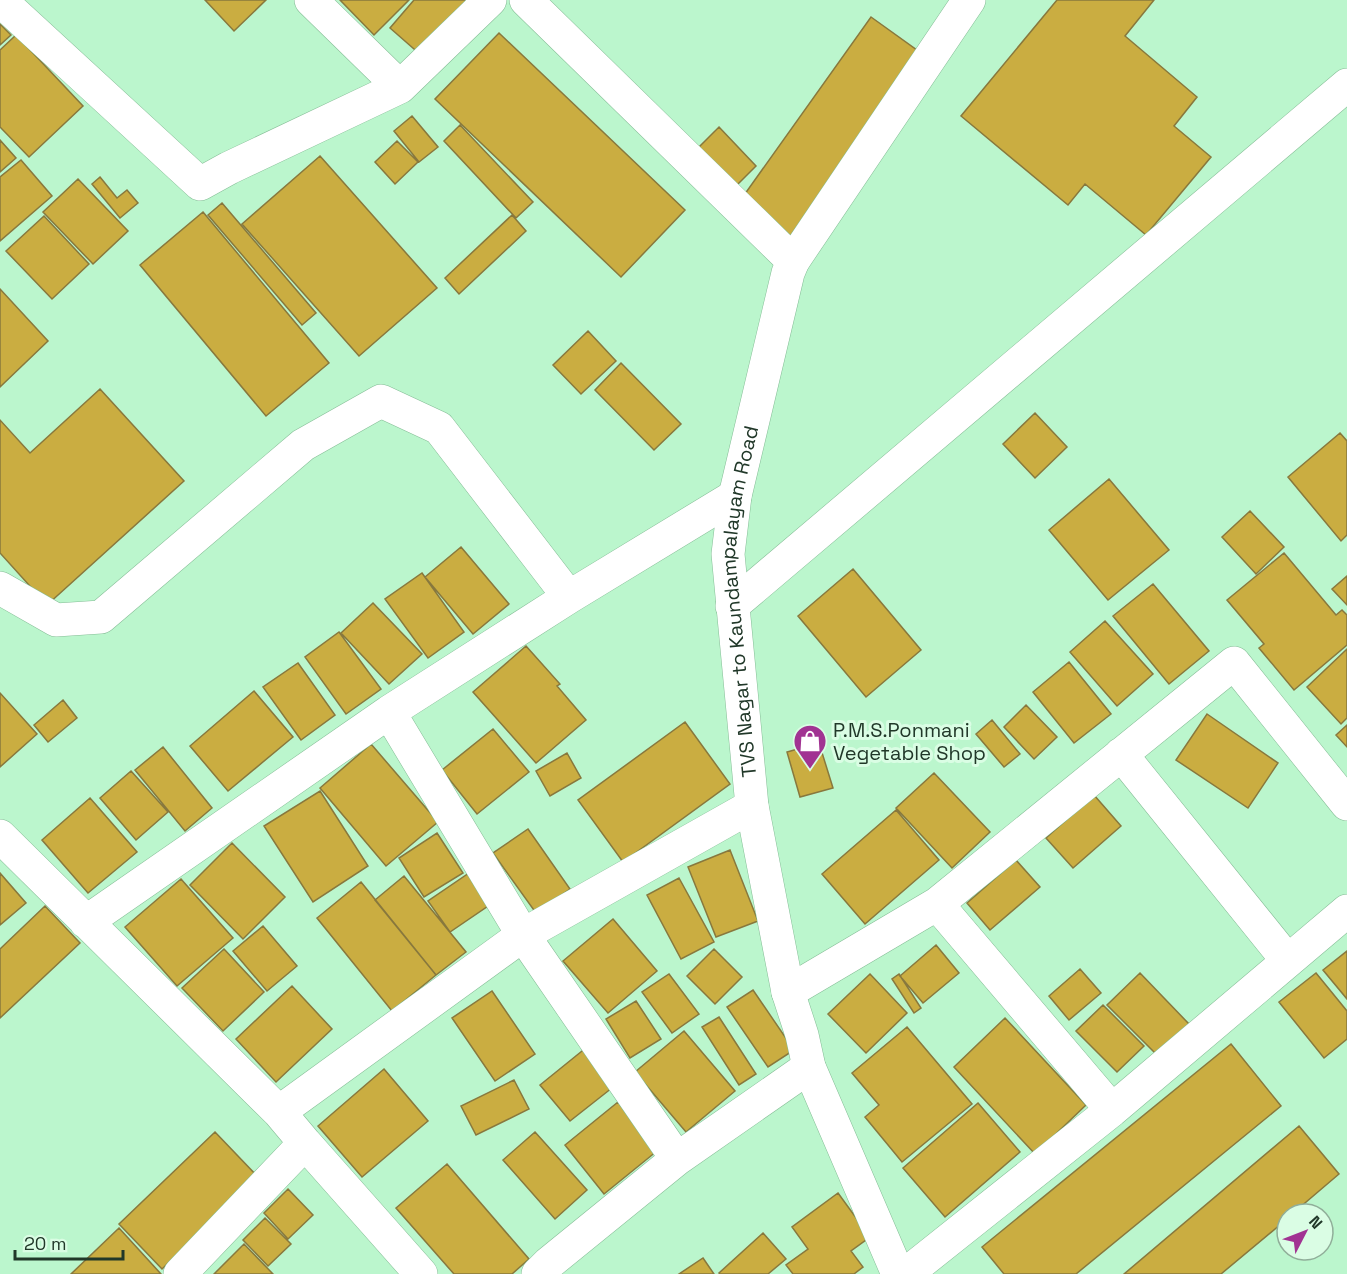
<svg xmlns="http://www.w3.org/2000/svg" width="1347" height="1274" font-family="'Space Grotesk',sans-serif">
<rect width="100%" height="100%" fill="#bbf6cd"/>
<path fill="#caad41" stroke="#88783d" stroke-width="1.5" d="M205,0h61l-32,31z
M340,0h69l-35,35z
M414,0h57l-49,56 -32,-28z
M1057,0h97l-29,36 72,61 -23,29 37,31 -65,78 -61,-51 -17,21 -107,-89z
M871,17l50,36 -134,188 -50,-36z
M0,24l11,11 -11,10z
M499,33l186,177 -64,67 -186,-178z
M16,35l67,71 -54,51 -29,-30v-77z
M412,116l26,31 -19,15 -25,-31z
M460,125l73,77 -17,16 -72,-77z
M719,127l37,39 -22,22 -37,-39z
M0,140l16,18 -16,14z
M397,141l21,21 -23,22 -20,-22z
M320,156l117,132 -78,68 -117,-132z
M21,160l31,36 -52,45v-64z
M100,177l17,21 10,-8 11,13 -18,15 -28,-34z
M78,179l50,52 -35,33 -50,-52z
M222,203l94,110 -14,12 -94,-110z
M203,212l126,151 -63,53 -126,-151z
M512,215l14,16 -67,63 -14,-16z
M44,216l45,48 -37,35 -46,-48z
M0,289l48,52 -48,46z
M588,331l28,30 -35,33 -28,-29z
M621,363l60,61 -27,26 -59,-60z
M100,389l84,92 -137,124 -47,-52v-133l30,33z
M1035,413l32,34 -32,31 -32,-34z
M1340,433l7,8v94l-6,6 -53,-64z
M1109,479l60,71 -61,50 -59,-70z
M1250,511l34,36 -28,27 -34,-37z
M461,547l48,57 -36,30 -48,-57z
M1284,553l52,62 6,-5 5,5v30l-53,45 -35,-42 5,-4 -37,-44z
M853,569l68,81 -55,47 -68,-81z
M422,573l42,59 -36,26 -43,-59z
M1347,576v29l-15,-16z
M1153,584l56,67 -40,33 -56,-68z
M373,603l49,51 -33,30 -48,-51z
M1105,621l48,53 -36,32 -47,-54z
M339,632l42,57 -35,25 -41,-57z
M526,646l34,38 -3,2 29,34 -50,43 -63,-71z
M1347,649v69l-6,6 -34,-37z
M1069,662l42,52 -37,29 -41,-51z
M298,663l37,52 -34,25 -38,-53z
M254,691l39,46 -65,54 -38,-45z
M0,693l37,41 -37,33z
M63,700l14,18 -29,24 -14,-17z
M1026,705l31,32 -23,22 -30,-32z
M1207,714l71,49 -30,45 -72,-48z
M992,720l28,34 -16,13 -28,-33z
M685,722l45,62 -107,78 -45,-62z
M1347,725v22l-11,-12z
M493,729l36,43 -52,42 -35,-44z
M819,743l14,45 -33,9 -13,-45z
M371,744l67,78 -52,44 -66,-78z
M163,747l49,61 -27,23 -50,-61z
M567,753l14,25 -31,18 -14,-25z
M131,771l37,41 -32,28 -36,-42z
M934,773l56,59 -38,36 -56,-60z
M320,791l48,75 -55,36 -49,-76z
M1094,795l27,31 -48,42 -27,-30z
M90,798l47,54 -49,41 -46,-53z
M896,810l43,50 -74,64 -43,-50z
M528,829l42,60 -34,24 -43,-60z
M437,833l26,40 -39,24 -25,-39z
M232,843l53,54 -42,42 -53,-54z
M730,850l28,71 -42,16 -28,-70z
M1016,860l24,27 -50,43 -23,-27z
M0,873l26,30 -26,22z
M469,873l22,31 -41,28 -22,-31z
M404,876l62,76 -30,23 -61,-75z
M679,878l35,64 -33,17 -34,-64z
M181,879l52,59 -56,48 -52,-59z
M361,882l75,93 -44,36 -75,-93z
M45,906l35,37 -80,75v-69z
M613,919l44,52 -49,42 -45,-52z
M263,926l34,40 -30,25 -34,-40z
M936,945l23,28 -36,30 -23,-27z
M224,949l40,43 -41,39 -41,-43z
M714,949l28,28 -27,27 -28,-28z
M1347,951v48l-24,-29z
M1080,969l21,24 -32,27 -20,-24z
M1140,973l49,51 -32,31 -50,-50z
M1316,973l31,38v28l-23,19 -45,-56z
M669,974l30,40 -27,19 -30,-41z
M870,974l37,39 -41,40 -38,-39z
M899,974l22,34 -7,5 -22,-34z
M292,986l40,43 -56,53 -40,-43z
M753,990l41,60 -26,17 -41,-60z
M492,991l43,63 -40,27 -43,-63z
M636,1001l25,38 -31,19 -24,-39z
M1103,1005l41,41 -27,26 -41,-41z
M719,1017l37,57 -17,11 -37,-58z
M1005,1018l81,87 -51,49 -81,-87z
M907,1027l65,77 -70,58 -37,-45 14,-12 -27,-32z
M684,1031l51,60 -49,41 -51,-60z
M1231,1044l50,62 -205,168h-72l-22,-27z
M587,1047l30,37 -47,37 -30,-36z
M384,1069l44,52 -66,56 -44,-51z
M514,1080l15,29 -53,26 -15,-29z
M618,1102l39,49 -53,43 -39,-49z
M978,1103l42,49 -75,65 -42,-49z
M1299,1126l40,48 -47,40h-5v5l-66,55h-97z
M215,1132l43,45 -96,92 -43,-45z
M535,1132l52,58 -32,29 -52,-59z
M447,1164l82,95 -17,15h-58l-58,-66z
M288,1189l25,26 -25,24 -24,-26z
M838,1193l32,44 -19,14 12,16 -9,7h-61l-7,-9 22,-16 -16,-22z
M265,1218l26,26 -23,22 -25,-26z
M119,1228l42,46h-90z
M763,1233l23,26 -18,15h-48l-1,-1z
M244,1244l29,30h-59z
M703,1258l11,16h-35z"/>
<g fill="none" stroke-linecap="round" stroke-linejoin="round">
<g stroke="#85bd96" stroke-width="34">
<path id="street" d="M0,0l200,184 29,-16 171,-81
M311,0l89,87 90,-87
M526,0l267,261
M0,588l56,32 45,-3 202,-172 78,-44 58,27 130,169
M732,606l615,-521
M389,712l134,223 154,224
M1121,754l167,207
M0,836l279,276 26,31 -125,131
M937,904l175,206
M86,922l303,-210 180,-115 166,-101
M788,992l149,-88 297,-241 113,141
M279,1112l244,-177 229,-129
M305,1143l116,131
M538,1274l11,-11 128,-104 132,-92
M906,1274l206,-164 235,-199"/>
</g>
<g stroke="#85bd96" stroke-width="34">
<g id="secondary">
<path id="s1" d="M898,1274l-89,-207 -7,-32 -14,-43 -36,-186 -24,-252 7,-58 53,-223 5,-12 176,-261"/>
</g>
</g>
<use href="#street" stroke="#fff" stroke-width="33"/>
<use href="#secondary" stroke="#fff" stroke-width="33"/>
</g>
<defs>
<g id="shop-pin" transform="scale(1.725)"><path d="M0 17L-7.5 6A9.5 9.5 0 1 1 7.5 6Z" fill="#a13392" stroke="#dafde4"/><path d="M-5-2.5h2.3a2.7 3.5 0 0 1 5.4 0H5L5.5 6h-11ZM-1.5-2.5h3a1.5 2.3 0 0 0-3 0Z" fill="#fff"/></g>
</defs>
<g fill-rule="evenodd">
<use href="#shop-pin" x="810" y="741"/>
</g>
<g text-anchor="middle" dominant-baseline="central" stroke-width="6" stroke-linejoin="round" paint-order="stroke">
<g font-size="20" fill="#213829" stroke="#dafde4">
<text stroke="none"><textPath href="#s1" startOffset="699">TVS Nagar to Kaundampalayam Road</textPath></text>
</g>
<g font-size="20" fill="#213829" stroke="#dafde4" text-anchor="start">
<text x="833" y="730">P.M.S.Ponmani<tspan x="833" dy="23">Vegetable Shop</tspan></text>
</g>
</g>
<g transform="translate(1305 1232) rotate(48)"><circle r="28" fill="#dafde4" stroke="#90ae99" stroke-width="1.5"/>
<path d="M0-4.5L10 22L0 15L-10 22Z" fill="#a13392"/>
<text y="-9" font-size="16" font-weight="bold" text-anchor="middle" fill="#213829">N</text>
</g>
<path d="M15 1250v9h108v-9" fill="none" stroke="#213829" stroke-width="3"/>
<text x="24" y="1250" font-size="18" fill="#213829" stroke="#dafde4" stroke-width="4.5" paint-order="stroke">20 m</text>
</svg>
